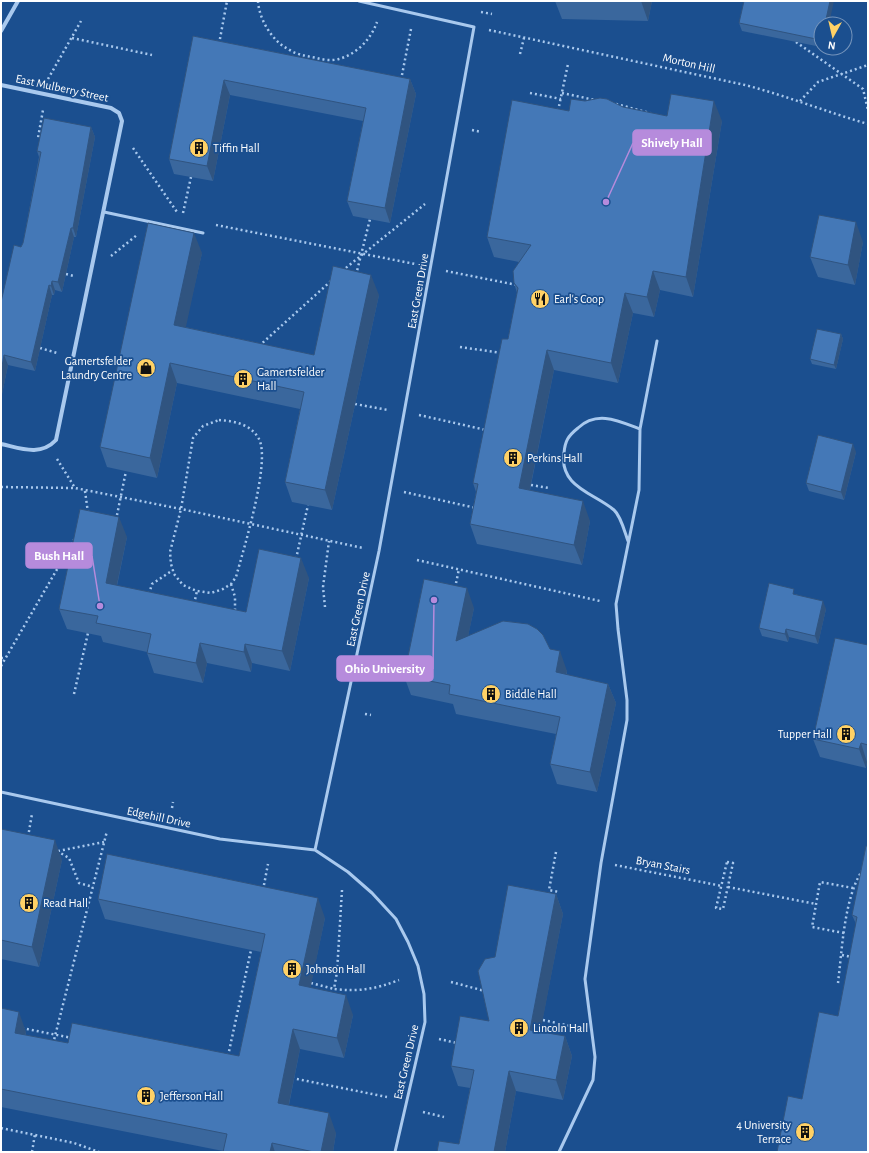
<svg xmlns="http://www.w3.org/2000/svg" width="869" height="1153" font-family="'Alegreya Sans',sans-serif">
<rect width="100%" height="100%" fill="#1b4f8f"/>
<g fill="none" stroke-linecap="round" stroke-linejoin="round">
<path stroke="#a9c9ee" stroke-width="2.5" stroke-dasharray="2 3" stroke-linecap="butt" d="M258,1c1,18 14,40 30,48 9,6 19,7 29,9 7,2 15,3 22,1 18,-5 32,-20 38,-37
M481,12l11,2
M489,30l256,55c42,11 82,27 123,39
M72,38l80,17
M796,42l67,47 5,21
M219,44l8,-43
M520,54l4,-16
M48,79l33,-58
M401,80l10,-51
M530,93l31,6
M562,93l33,7
M800,101l18,-19 50,-17
M616,104l34,9
M558,111l10,-47
M472,130l9,2
M42,139l-4,-1 5,-28
M133,148l44,64
M183,213l8,-36
M216,225l199,39
M111,256l26,-21
M342,271l83,-67
M446,271l71,14
M66,274l8,2
M356,275l14,-56
M259,346l72,-65
M460,347l42,6
M40,348l17,5
M355,404l33,6
M419,415l67,15
M219,420c15,1 32,4 40,19 12,23 -16,112 -23,138l-5,7 -8,5 -12,4 -14,-2 -14,-6 -9,-11 -3,-10 -1,-12 11,-43 12,-71 10,-12z
M57,459l18,29 106,21 182,39
M531,485l18,3
M1,487l73,1
M85,491l3,22
M404,492l72,16
M116,520l10,-49
M296,559l12,-54
M417,560l183,41
M231,584l4,13v15
M455,588l4,-19
M149,594l3,-10 21,-14
M194,604l3,-13
M325,607l-2,-20 6,-46
M1,658h4
M1,666l73,-126
M74,694l14,-61
M365,714l6,1
M172,808l1,-6
M28,837l4,-23
M57,851l12,7 10,25 14,4
M58,851l46,-9
M556,852l-7,38 10,2
M727,862l6,1 -10,46 -7,-1z
M615,865l107,21
M728,887l88,17
M263,890l5,-26
M342,890l-5,82 -3,17c24,3 42,0 65,-9
M844,933l-32,-6 8,-45 33,6
M842,955l9,2
M451,982l34,9
M311,983l23,6
M838,983c4,-32 6,-85 24,-112
M543,1020l32,7
M22,1028l50,10
M439,1039l18,4
M53,1044l54,-213
M228,1056l23,-106
M292,1078l95,19
M423,1112l21,5
M1,1128l73,15 25,9
M32,1152l3,-18"/>
<path stroke="#a9c9ee" stroke-width="3" d="M104,212l99,21
M628,541c-3,-8 -7,-25 -14,-31 -20,-17 -55,-23 -50,-57 1,-12 4,-17 14,-25 19,-18 41,-7 62,1
M1,792l219,47 95,11 33,22 24,21 24,26 12,23 10,24 6,28 1,28 -30,130
M315,850l64,-299 95,-524 -115,-26
M559,1152l34,-72 2,-23 -10,-78 16,-116 26,-143v-20l-9,-71 -2,-25 23,-114 1,-61 17,-88"/>
<path stroke="#a9c9ee" stroke-width="4" d="M1,31l17,-30
M1,85l110,23 8,5 3,8 -66,319c-16,17 -36,8 -55,4"/>
</g>
<path fill="#3a679d" d="M555,1h97l-4,20 -86,-2z
M739,23l82,1v23l-79,-16z
M193,36l217,43 6,15 -26,129 -37,-7 -6,-15 16,-80 -133,-26 -17,86 -39,-7 -5,-15z
M623,107l44,9 55,5 -29,176 -33,-7 -6,27 -21,-4 -15,70 -64,-13 -24,120 60,31 -8,44 -105,-21 -7,-20 6,-32 -3,-9 35,-144 9,-46 -3,-10 5,-21 -25,-5 -7,-20 82,-126z
M91,127l4,10 -19,100h-2l-12,55 -7,-2 -1,5h-2l-17,76 -27,-6 -7,34v-97l20,-55 2,-4 16,-86 -2,-6z
M863,242l-8,43 -37,-8 -8,-20z
M202,253l-17,74 129,28 65,-60 -47,215 -40,-8 -7,-20 15,-73 -123,-26 -20,95 -50,-11 -7,-20z
M841,334l2,5 -7,30 -24,-5 -2,-5z
M856,452l-12,48 -35,-9 -3,-8z
M127,537l-10,49 129,26 63,-34 -19,93 -38,-8 -1,9 -44,-9 -4,20 -49,-10 -7,-20v-1l-44,-10 -2,-6 -34,-7 -8,-20z
M796,594l30,15 -8,35 -29,-7 -1,5 -26,-6 -3,-8z
M474,608l-6,28 82,13 17,22v4l41,9 8,19 -19,89 -40,-8 -7,-20 6,-30 -100,-20 -3,-10 -42,-9 -7,-19z
M868,645v117h-1l-1,6 -46,-11 -7,-18z
M1,829l61,31 -23,107 -38,-8z
M868,846v306l-66,-53 36,-83 18,-92 -4,-9z
M556,894l7,20 -23,118 25,4 7,20 -9,44 -47,-9 -11,61h-68l22,-8 11,-56 -12,-2 -7,-20 38,-45 6,-64z
M98,899l227,19 -15,70 43,27 -9,43 -44,-9 -11,56 47,28 -3,19h-110v-1l-222,-44v-99l25,24v3l42,8 171,13 22,-104 -156,-33z"/>
<path fill="#305480" d="M641,1h11l-4,20z
M830,1h4l-5,23h-4z
M410,79l6,15 -26,129 -5,-15z
M224,80l6,15 -17,86 -6,-15z
M714,101l8,20 -29,176 -7,-20z
M91,127l4,10 -19,100 -3,-9z
M856,222l7,20 -8,43 -7,-20z
M71,228l3,9 -12,55 -4,-10z
M194,233l8,20 -20,92 -8,-20z
M653,271l7,19 -6,27 -7,-20z
M371,275l8,20 -47,215 -7,-20z
M52,281l3,9 -1,5 -3,-9z
M49,285l3,10 -17,76 -4,-9z
M625,293l8,20 -15,70 -7,-20z
M841,334l2,5 -7,30 -2,-4z
M547,350l7,20 -28,138 -7,-20z
M4,355l4,10 -7,34v-27z
M170,363l7,20 -20,95 -7,-20z
M853,444l3,8 -12,48 -3,-8z
M583,501l7,20 -8,44 -8,-20z
M119,517l8,20 -14,66 -7,-20z
M301,558l8,20 -19,93 -8,-20z
M467,588l7,20 -11,53 -7,-20z
M823,601l3,8 -8,35 -3,-8z
M786,629l3,8 -1,5 -3,-8z
M200,643l7,20 -4,20 -7,-20z
M245,644l7,19 -1,9 -7,-20z
M560,651l7,20 -4,21 -7,-20z
M608,684l8,19 -19,89 -7,-20z
M861,743l6,19 -1,6 -7,-19z
M55,840l7,20 -23,107 -7,-20z
M556,894l7,20 -26,136 -7,-20z
M318,898l7,20 -18,87 -8,-20z
M346,995l7,20 -9,43 -7,-20z
M19,1012l7,20 -4,21 -7,-20z
M293,1029l7,20 -15,74 -7,-20z
M565,1036l7,20 -9,44 -7,-20z
M509,1071l7,20 -11,61h-11z
M329,1113l7,20 -3,19h-12z
M272,1143l3,9h-5z"/>
<path fill="#4478b7" stroke="#305480" d="M744,1h86l-5,23h-4v16l-82,-17z
M193,36l217,43 -25,129 -38,-7 19,-93 -142,-28 -17,86 -38,-7z
M671,94l43,7 -28,176 -33,-6 -6,26 -22,-4 -14,70 -64,-13 -28,138 64,13 -9,44 -104,-21 8,-40 -5,-1 29,-144h6l10,-51 -4,-5 -1,-12 18,-26 -44,-8 25,-137 57,11 2,-12 14,2 15,-3 7,1 16,8 44,9z
M44,118l47,9 -18,101h-2l-13,54 -6,-1 -1,5 -2,-1 -18,77 -27,-7 -3,17v-70l13,-57 7,2 2,-4 18,-91 -4,-1z
M819,215l37,7 -8,43 -38,-8z
M148,223l46,10 -20,92 140,30 19,-89 38,9 -46,215 -40,-8 19,-90 -134,-29 -20,95 -50,-11z
M817,329l24,5 -7,31 -24,-6z
M818,435l35,9 -12,48 -35,-9z
M80,509l39,8 -13,66 140,29 13,-63 42,9 -19,93 -37,-7 -1,8 -44,-9 -4,20 -49,-10 4,-19 -55,-11 2,-7 -39,-7z
M424,579l43,9 -11,53 47,-20 25,3 9,5 6,6 7,14 10,2 -4,21 52,12 -18,88 -40,-8 10,-47 -111,-23 1,-9 -46,-9z
M769,583l25,6 -1,5 30,7 -8,35 -29,-7 -1,5 -26,-6z
M835,638l33,7v100l-7,-2 -2,6 -46,-10z
M1,829l54,11 -23,107 -31,-7z
M866,846h2v306h-91l11,-56 14,3 17,-87 19,4 19,-99 -5,-2z
M107,854l211,44 -19,87 47,10 -9,43 -44,-9 -15,74 51,10 -8,39h-7l-42,-9 -2,9h-47l4,-18 -226,-45v-81l18,4 -4,21 53,10 4,-20 167,33 26,-122 -167,-35z
M508,885l48,9 -26,136 35,6 -9,44 -47,-9 -15,81h-57l2,-11 20,3 15,-74 -23,-4 9,-50 29,5 -11,-50 7,-12 10,-2z"/>
<defs>
<g id="building-disc" transform="scale(1)"><circle r="9.5" fill="#ffd166" stroke="#1b4f8f"/><path d="M-4-6H4V6H1V3H-1V6H-4ZM-2.5-4.3h1.7v1.8h-1.7ZM.8-4.3h1.7v1.8H.8ZM-2.5-1h1.7V.8h-1.7ZM.8-1h1.7V.8H.8Z" fill="#111"/></g>
<g id="restaurant-disc" transform="scale(1)"><circle r="9.5" fill="#ffd166" stroke="#1b4f8f"/><path d="M-5-6h1v4h1v-4h1v4h1v-4h1v5L-1.5 .5V6h-2V.5L-5-1ZM5-6V6H3V1.5H1.5Q1.5-4 5-6Z" fill="#111"/></g>
<g id="shop-disc" transform="scale(1)"><circle r="9.5" fill="#ffd166" stroke="#1b4f8f"/><path d="M-5-2.5h2.3a2.7 3.5 0 0 1 5.4 0H5L5.5 6h-11ZM-1.5-2.5h3a1.5 2.3 0 0 0-3 0Z" fill="#111"/></g>
</defs>
<g fill-rule="evenodd">
<use href="#building-disc" x="199" y="148"/>
<use href="#restaurant-disc" x="540" y="299"/>
<use href="#shop-disc" x="146" y="368"/>
<use href="#building-disc" x="243" y="379"/>
<use href="#building-disc" x="513" y="458"/>
<use href="#building-disc" x="491" y="694"/>
<use href="#building-disc" x="846" y="734"/>
<use href="#building-disc" x="29" y="903"/>
<use href="#building-disc" x="292" y="969"/>
<use href="#building-disc" x="519" y="1028"/>
<use href="#building-disc" x="146" y="1096"/>
<use href="#building-disc" x="805" y="1132"/>
</g>
<g text-anchor="middle" dominant-baseline="central" stroke-width="3.5" stroke-linejoin="round" paint-order="stroke">
<g font-size="12" fill="#fff" stroke="#1b4f8f">
<text transform="translate(689 63) rotate(13)">Morton Hill</text>
<text transform="translate(62 88) rotate(12)">East Mulberry Street</text>
<text transform="translate(418 291) rotate(-80)">East Green Drive</text>
<text transform="translate(358 609) rotate(-78)">East Green Drive</text>
<text transform="translate(159 817) rotate(12)">Edgehill Drive</text>
<text transform="translate(663 865) rotate(11)">Bryan Stairs</text>
<text transform="translate(406 1062) rotate(-77)">East Green Drive</text>
</g>
<g font-size="12" fill="#fff" stroke="#1b4f8f" text-anchor="start">
<text x="213" y="148">Tiffin Hall</text>
<text x="554" y="299">Earl's Coop</text>
<text x="132" y="361" text-anchor="end">Gamertsfelder<tspan x="132" dy="14">Laundry Centre</tspan></text>
<text x="257" y="372">Gamertsfelder<tspan x="257" dy="14">Hall</tspan></text>
<text x="527" y="458">Perkins Hall</text>
<text x="505" y="694">Biddle Hall</text>
<text x="832" y="734" text-anchor="end">Tupper Hall</text>
<text x="43" y="903">Read Hall</text>
<text x="306" y="969">Johnson Hall</text>
<text x="533" y="1028">Lincoln Hall</text>
<text x="160" y="1096">Jefferson Hall</text>
<text x="791" y="1125" text-anchor="end">4 University<tspan x="791" dy="14">Terrace</tspan></text>
</g>
</g>
<path fill="none" stroke="#b68bdc" stroke-width="1.5" d="M606 202L633 143M100 606L92 556M434 600L433 669"/>
<g fill="#b68bdc" stroke="#1b4f8f" stroke-width="1.5">
<circle cx="606" cy="202" r="4"/>
<circle cx="100" cy="606" r="4"/>
<circle cx="434" cy="600" r="4"/>
</g>
<g fill="#b68bdc" stroke="#b68bdc" stroke-width="1.5">
<rect x="633" y="130" width="78" height="25" rx="4"/>
<rect x="26" y="543" width="66" height="25" rx="4"/>
<rect x="337" y="656" width="96" height="25" rx="4"/>
</g>
<g font-size="13" text-anchor="middle" font-weight="bold" fill="#fff">
<text x="672" y="147">Shively Hall</text>
<text x="59" y="560">Bush Hall</text>
<text x="385" y="673">Ohio University</text>
</g>
<rect width="869" height="1153" fill="none" stroke="#ffffff" stroke-width="4"/>
<g transform="translate(833 36) rotate(188)"><circle r="19" fill="#1b4f8f" stroke="#7695bc"/>
<path d="M0-3L7 15L0 10L-7 15Z" fill="#ffd166"/>
<text y="-6" font-size="11" font-weight="bold" text-anchor="middle" fill="#ffffff">N</text>
</g>
</svg>
